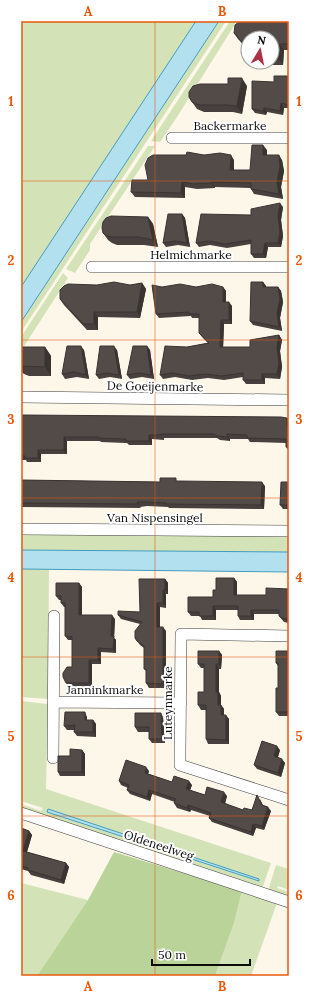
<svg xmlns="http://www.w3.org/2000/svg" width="310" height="997" font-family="Lora,serif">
<rect width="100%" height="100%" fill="#fdf7ea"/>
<path fill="#d3e3b7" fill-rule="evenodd" d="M21,21h175l-175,266z
M219,21h7l-205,311v-10z
M230,21h7l-60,96 -17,25 -9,-1z
M148,146h7l-65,98v6l-15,23 -9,-4z
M63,273l5,5 -47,73v-14z
M21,533l268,2v17l-268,-2z
M21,569h28l-1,130 -27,-2z
M21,701l27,3 -2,85 225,74 -9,26 -241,-79v-6l20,7 2,-3 -22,-7zM47,811l212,68v2l-211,-69z
M276,865l13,4v21l-11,-4 -1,2 12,4v6l-21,-7z
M21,883l67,17 -51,76h-16z
M242,891l35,12 -26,73h-36l19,-53z"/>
<path fill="#b9d398" d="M114,852l128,39 -8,32 -19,53h-178l51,-76z"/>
<path fill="#b3e0ef" stroke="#419cbf" d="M196,21h23l-198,301v-35z
M21,550l268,2v20l-268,-3z
M48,809l211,70v2l-212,-69z"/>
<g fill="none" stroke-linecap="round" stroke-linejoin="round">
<g stroke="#3d3d3d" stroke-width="12">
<path id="minor" d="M172,138h117
M92,267h197
M21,397l268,3
M21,529l268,2
M289,636l-108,-2 -1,118v13l109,35
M53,702l128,1
M53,758l1,-142
M21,813l268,89"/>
</g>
<use href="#minor" stroke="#fff" stroke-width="11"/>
</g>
<path fill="#47403e" d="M289,21v29h-5l-1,15h-21l-3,-3h13v-24h-24v12l-10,-11 -4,-6z
M289,76v32h-5l-1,7 -16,-3 -1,3 -11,-2 -3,-4 22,-27z
M247,86l-5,28 -9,-2h-29l-7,-3 -5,-7z
M267,150v5l15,5 2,11 -3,16 2,12 -29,-5 -3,-5v-1l-36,-1v1l-18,1 -12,-2v11l-50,-1 -4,-5 17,-12 56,-25 30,5v10h16z
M283,207l-2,13 2,16 -2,11h-13l-2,11h-12l-3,-4v-10l-24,4 -17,-3 -11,2 -3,-4 55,-28z
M182,214l3,4 5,29 -12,-2 -12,2 -3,-4z
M148,217l5,7 5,23 -14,-2h-27l-5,-2 -4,-3 -5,-7z
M263,282l3,4v1h12l3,4 2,11 -3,16 2,13 -29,-6 -3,-4z
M142,283l4,6 -6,29 -42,-1v13h-11l-23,-25 -4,-6z
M162,287h61l3,4v11l6,4v18h-8l-1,23h27l29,-12 3,5 -2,11 2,16 -2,12 -15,-1v6h-19l-3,-4v-3l-19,3 -16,-2 -16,2 -17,-3 -12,2 -3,-4 27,-28 21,-4 -6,-6 -3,-4v-15h-7l-1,-2 -32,2 -3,-4z
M147,346l3,4 4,29 -12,-2 -12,2 -3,-4z
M21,347h24l6,9v20h-22l-5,-2 -3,-3z
M84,350l5,29 -12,-2 -12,2 -3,-5z
M117,350l5,29 -12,-2 -11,2 -3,-4z
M21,415l268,6v30l-3,-4v-4l-36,-1 -2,-3h-18v2l-10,-1 -3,-2h-53v2l-12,-1v6h-23l-2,-2h-2l-24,-1 -1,-1h-33v13h-26v8h-14l-1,-2h-5z
M21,480l139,2 18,-1 87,5 -1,23 -95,-1 -1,-1 -21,-1 -7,1 1,1 -120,-1z
M289,482v27h-6l-3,-4z
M234,578l3,4v13h29l23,-6v34l-5,-1 -5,-6v-2h-25v6h-14l-2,-4v-6h-22v10h-14l-2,-4h-9l-3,-4 25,-15 3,-7z
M165,579l3,4v11h-2v14l-6,-1v20l6,4v57h-17l-3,-5v-12l-2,-2v-21l-4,-3 -5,-7 5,-14 -19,-5 -3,-4 22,-3z
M79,583l3,4v28l33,4 -1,19 2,2v13l-15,-1v12h-9v23h-23l-3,-4 6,-16v-27h-4l-3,-4v-29h-1l-3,-4v-3h-2l-3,-4z
M219,651l3,4 -1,14h-2v23l2,4v9l3,4v6l5,4v25h-21l-2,-5v-29h-5l-3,-5 6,-13v-24h-3l-3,-4z
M289,651v65h-10l-3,-4 2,-24v-22l-2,-3z
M87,717v3h6l3,4v13l-19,-1 -3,-4v-2h-7l-3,-4z
M163,717l2,26h-13l-3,-4v-7h-11l-3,-5z
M82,750l3,4v22h-25l-2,-4z
M280,750l-2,7 7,6 -4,14 -24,-8 -3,-4z
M149,771l-1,3 24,8 20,3 -2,5 15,5 22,1 -2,8 18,6h9l8,-11 3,6 8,6 -7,19 -8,-2 -3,8 -41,-14 -3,-4 1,-2 -19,-6 -1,2 -13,-4 -3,-5 1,-1 -23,-8 -2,7 -20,-7 -3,-4 1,-2 -7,-3 -2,-4z
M21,828l8,3 3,4 -5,17 39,11 3,4 -5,17 -33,-9 -3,-4 -7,-2z"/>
<path fill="#393432" d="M279,44l5,6 -1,15 -4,-6z
M242,78l5,8 -5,28 -5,-8z
M281,103l3,5 -1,7 -3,-4z
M264,108l3,4 -1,3 -3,-4z
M263,145l4,5v10l-4,-5z
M231,155l3,5v15l-4,-5z
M279,155l3,5 2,11 -3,16 2,12 -4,-5 -2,-12z
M182,182l3,5v11l-4,-5z
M212,182l3,5v1l-3,-5z
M280,203l3,4 -2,13 2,16 -2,11 -3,-4v-27z
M182,214l3,4 5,29 -3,-4z
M148,217l5,7 5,23 -5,-7z
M265,243l3,4 -2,11 -3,-4z
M263,282l3,4v5l-3,-4z
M142,283l4,6 -6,29 -3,-6z
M223,287l3,4v15l-3,-4z
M278,287l3,4 2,11 -3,16 2,13 -3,-4 -2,-13z
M229,302l3,4v18l-3,-4z
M94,312l4,5v13l-4,-6z
M221,320l3,4 -1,27 -3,-4z
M279,335l3,5 -2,11 2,16 -2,12 -3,-5v-27z
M81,346l3,4 5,29 -3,-4z
M114,346l3,4 5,29 -3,-4z
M147,346l3,4 4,29 -3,-4z
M45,347l6,9v20l-6,-9z
M262,374l3,4v6l-3,-4z
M287,418l2,3v9l-2,-3z
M227,434l3,5v2l-3,-4z
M149,435l3,4v6l-3,-4z
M64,437l3,4v13l-3,-4z
M38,450l3,4v8l-3,-4z
M262,482l3,4 -1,23 -3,-4z
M234,578l3,4v17l-3,-4z
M165,579l3,4v11l-3,-4z
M79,583l3,4v32l-3,-4z
M163,590l3,4v14l-3,-5z
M157,603l3,4v24l-3,-4z
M213,606l3,4v10l-3,-4z
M251,610l3,4v6l-3,-4z
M112,615l3,4 -1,19 2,2v13l-3,-4 -2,-13z
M289,616v6l-2,-3z
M163,627l3,4v57l-3,-4z
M98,648l3,4v12l-3,-4z
M219,651l3,4 -1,14 -2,-5z
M89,660l3,4v23l-3,-4z
M216,664l3,5v23l2,4v9l3,4v10l-3,-4 -5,-23z
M85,712l2,5v7l-2,-4z
M161,713l2,4 2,26 -3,-4z
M226,715l3,4v25l-3,-4z
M93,720l3,4v13l-3,-5z
M277,746l3,4 -3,10 -3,-4z
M82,750l3,4v22l-3,-4z
M282,759l3,4 -4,14 -3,-4z
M146,767l3,4 -2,6 -2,-4z
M189,781l3,4 -3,8 -3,-4z
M149,790l3,4 -2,7 -3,-4z
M224,792l3,4 -3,10 -3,-4z
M188,805l3,5 -1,2 -3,-4z
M268,807l3,4 -7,19 -2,-4z
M253,824l3,4 -3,8 -2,-4z
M29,831l3,4 -6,20 -3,-4z
M66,863l3,4 -5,17 -3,-4z"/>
<path fill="#524b48" stroke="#393432" d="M240,21h49v23h-10v15h-7v-21h-24v11l-14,-16 1,-8z
M274,76h15v29l-8,-2 -1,8 -16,-3 -1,3 -11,-2v-28l22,1z
M228,78h14l-5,28 -9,-1h-29l-7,-3 -3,-5v-5l4,-6 7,-2h28z
M252,145h11v10h16l1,11 -3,16 2,12 -28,-5v-6l-39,-1v1l-19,1 -11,-2 -1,11 -50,-1 1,-12h16l-3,-15 3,-7 5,-3h33l1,-3 17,3 16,-2 11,2 -1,15h20z
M280,203l-2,13 2,16 -2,11h-13l-2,11h-12v-14l-27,4 -16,-3 -12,2 5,-29 50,1v-6z
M168,214h14l5,29 -12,-2 -12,2z
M111,216l37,1 5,23 -14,-3h-27l-5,-1 -4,-3 -1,-5 1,-6 3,-4z
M114,282l16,3 12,-2 -5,29h-43v12h-11l-23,-25v-9l4,-4 4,-2 29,1z
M251,282h12v5h15l2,11 -3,16 2,13 -29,-6z
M180,284l16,3 16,-3 11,3v15h6v18h-8l-1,27h30v-7l29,-5 -2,12 2,16 -2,11h-15v6h-19v-7l-22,3 -16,-2 -16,2 -17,-3 -12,2 5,-29 22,1 22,-4 -10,-10v-19h-10v-2l-33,2 -4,-29 10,2z
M67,346h14l5,29 -12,-3 -12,2z
M100,346h14l5,29 -12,-2 -11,2z
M133,346h14l4,29 -12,-2 -12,2z
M21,347h24v20l-24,-1z
M21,415l260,2 6,1v9h2v20h-3v-8l-39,-1v-3l-20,-1v3l-10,-1 -3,-2h-53v1h-12v6h-23v-2h-3l-25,-1 1,-1h-35v13h-26v8h-14l1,-2h-4z
M160,478h16v3l86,1 -1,23 -95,-1v-1l-22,-1h-7l1,2 -117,-1v-23l139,2z
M281,482h8v23h-9z
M216,578h18v17h32v-7l23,1v27l-2,3 -5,-1 -3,-2v-6h-28v6h-13v-10h-25v10h-14v-4h-11v-15h25v-7h3z
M139,579h26v11h-2v13h-6v24h6v57l-17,-1v-14h-2v-23l-7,-5 -2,-3v-7l7,-9 -24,-7v-4l22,1z
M56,583h23v32h33l-1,21h3l-1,13 -15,-1v12h-9v23h-23l-3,-6v-4l4,-6h5v-30l-7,-1v-33h-4v-7h-5z
M198,651h21v13h-3v28h2v13h3v10h5v25l-20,-1v-34h-8v-13h6v-28h-6z
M276,651h13v61h-13v-24h2v-25h-2z
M65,712h20v8h8v12h-19l1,-7 -11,1z
M135,713h26l1,26h-13v-12h-14z
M262,741l15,5 -3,10 8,3 -4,14 -24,-8z
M70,749l12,1v22h-24v-16h12z
M126,760l20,7 -1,6 27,9 2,-6 15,5 -3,8 19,6 2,-8 17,5 -3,10 22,8 1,-2 8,2 5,-15 5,10 6,2 -6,19 -9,-2 -2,8 -42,-14 2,-5 -23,-8 -1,3 -13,-5 2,-4 -27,-9 -2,7 -20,-7 2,-5 -10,-4z
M21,828l8,3 -6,20 43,12 -5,17 -33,-10v-2l-7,-2z"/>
<path fill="none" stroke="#e8590c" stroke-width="1" stroke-opacity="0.55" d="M155,21v955M21,181h268M21,340h268M21,498h268M21,657h268M21,816h268"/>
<g text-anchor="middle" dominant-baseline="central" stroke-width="4" stroke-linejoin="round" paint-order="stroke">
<g font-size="12" fill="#0a0a0a" stroke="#fff">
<text x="230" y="125">Backermarke</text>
<text x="191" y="254">Helmichmarke</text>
<text transform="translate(155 386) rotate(1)">De Goeijenmarke</text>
<text x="155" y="517">Van Nispensingel</text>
<text x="105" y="689">Janninkmarke</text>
<text transform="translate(167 703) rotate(-90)">Luteynmarke</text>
<text transform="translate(159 845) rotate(18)">Oldeneelweg</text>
</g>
</g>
<rect width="310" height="997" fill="none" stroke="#ffffff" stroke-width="44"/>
<g transform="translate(260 50) rotate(10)"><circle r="19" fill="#ffffff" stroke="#9d9d9d"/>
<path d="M0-3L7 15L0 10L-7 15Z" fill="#ac3145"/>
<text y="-6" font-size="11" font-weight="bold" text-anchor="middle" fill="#0a0a0a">N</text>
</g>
<path d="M152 959v6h98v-6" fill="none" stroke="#0a0a0a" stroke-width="2"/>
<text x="158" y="959" font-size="12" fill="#0a0a0a" stroke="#ffffff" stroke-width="3" paint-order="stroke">50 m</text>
<rect x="22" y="22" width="266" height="953" fill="none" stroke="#e8590c" stroke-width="1.5"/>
<g font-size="13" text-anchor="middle" font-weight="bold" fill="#e8590c">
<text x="88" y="16">A</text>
<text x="222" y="16">B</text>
<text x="11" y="106">1</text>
<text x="299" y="106">1</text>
<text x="11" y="265">2</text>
<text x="299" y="265">2</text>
<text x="11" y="424">3</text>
<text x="299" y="424">3</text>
<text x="11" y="582">4</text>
<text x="299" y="582">4</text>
<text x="11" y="741">5</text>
<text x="299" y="741">5</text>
<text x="11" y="900">6</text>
<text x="299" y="900">6</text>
<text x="88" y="991">A</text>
<text x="222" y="991">B</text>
</g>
</svg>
